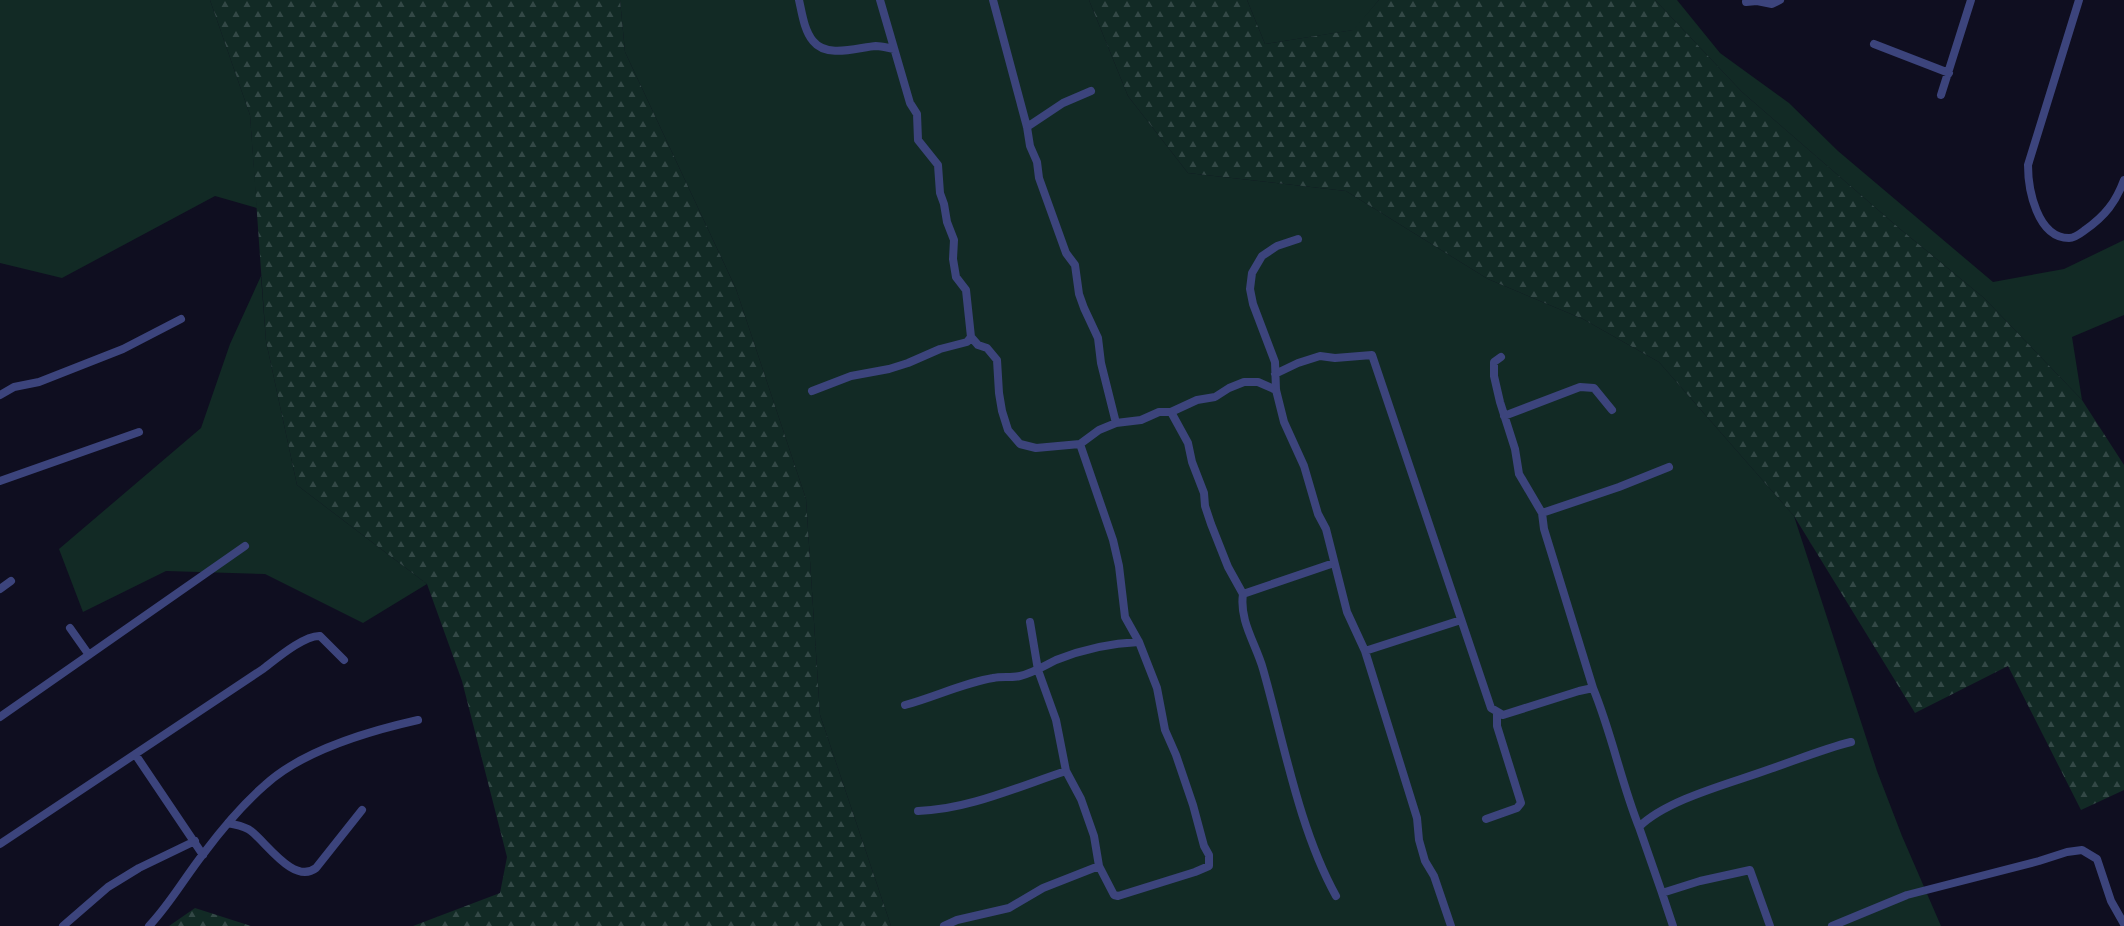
<svg xmlns="http://www.w3.org/2000/svg" width="2124" height="926" font-family="Arial,sans-serif">
<defs>
<pattern id="forest-firs" width="22" height="20" patternUnits="userSpaceOnUse"><rect width="22" height="20" fill="#122a25"/><path d="M5 1l3.5 6h-7zM16 11l3.5 6h-7z" fill="#334846"/></pattern>
</defs>
<rect width="100%" height="100%" fill="#0f0e20"/>
<path fill="#122a25" d="M0,0h210l40,115 7,93 -42,-12 -153,82 -62,-15z
M620,0h469l39,96 60,77 158,18 142,88 95,40 76,43 135,154 83,255 25,65 39,90h-1050l-71,-211 -14,-216 -70,-210 -111,-237z
M1247,0h132l-25,30 -89,14z
M1655,0h22l43,53 69,50 49,48 155,131 71,-13 60,-29v75l-52,22 10,63 -98,-102 -84,-69 -158,-137z
M261,276l5,65 31,144 130,99 -64,39 -98,-49 -99,-3 -83,41 -24,-63 142,-121 29,-84z"/>
<path fill="url(#forest-firs)" d="M210,0h410l5,52 111,237 70,210 14,216 71,211h-478l87,-33 7,-36 -45,-176 -35,-97 -130,-99 -31,-144 -16,-226z
M1089,0h158l18,44 88,-14 26,-30h276l87,92 158,137 84,69 98,102 42,65v325l-43,20 -73,-144 -93,47 -121,-197 -135,-154 -76,-43 -95,-40 -142,-88 -158,-18 -60,-77z
M195,908l56,18h-82z"/>
<g fill="none" stroke-linecap="round" stroke-linejoin="round">
<path stroke="#3c447c" stroke-width="8" d="M799,0c3,13 5,30 14,41 14,18 46,6 63,5 6,0 12,2 18,3
M880,0l30,103 7,11 1,26 20,25 2,28 4,11 3,18 7,18 -1,19 3,18 10,13 5,47 7,8 9,3 10,12 2,33 3,18 6,19 12,14 16,4 44,-4
M993,0l34,127 3,19 7,16 2,16 27,75 9,12 4,29 5,14 14,30 3,25 15,60
M2079,0l-51,165c0,24 9,73 41,73 6,0 12,-5 16,-8 20,-14 31,-28 39,-50
M1746,2l11,-1 15,3 8,-4
M1874,44l75,29
M1941,95l30,-95
M1027,127l36,-24 28,-12
M1298,239l-21,7 -15,10 -10,17 -2,16 3,15 22,58 1,28 8,32 20,44 14,48 8,15 21,83 18,39 52,167 2,22 6,21 9,15 17,50
M1501,357l-7,5v14l6,26 15,47 4,25 23,39
M1275,374l23,-11 22,-7 15,2 37,-3 119,353 12,7 76,-24 14,-3c19,46 28,94 46,139
M812,391l39,-15 38,-7 19,-6 32,-14 27,-7 4,-5
M0,395l14,-8 25,-5 84,-33 58,-30
M1171,412l17,31 4,19 12,31 1,13 6,18 17,43 15,27 91,-31
M1504,416l76,-29 14,1 18,22
M0,481l139,-49
M0,589l11,-8
M1243,594c-4,27 13,50 20,75 21,74 36,160 73,227
M1030,622l8,48 18,50 10,51 15,28 13,37 5,30 15,29 4,1 77,-24 14,-6v-11l-5,-9 -11,-41 -17,-50 -11,-25 -8,-42 -18,-46 -14,-25 -6,-51 -6,-26 -33,-96 19,-14 17,-7 25,-3 18,-8h12l26,-12 18,-3 14,-9 15,-6h14l18,8
M70,628l19,27
M1365,651l96,-31
M1593,688l-49,-159 -2,-16 77,-26 50,-20
M905,705c30,-8 58,-22 88,-27 8,-2 18,0 27,-2 13,-3 24,-10 36,-16 25,-10 56,-17 83,-18
M0,717l245,-171
M135,754l68,101
M918,811c49,-1 102,-25 148,-40
M1486,819l31,-11 4,-5 -24,-77v-14
M228,823c7,2 17,3 23,8 15,11 43,54 65,37l46,-58
M0,844l263,-175c12,-9 41,-34 57,-33l24,24
M1662,893l-23,-66c28,-28 93,-44 131,-58 27,-9 53,-20 81,-27
M63,926l45,-39 31,-19 56,-27
M149,926c21,-22 36,-49 55,-73 18,-24 38,-48 61,-68 37,-34 104,-54 153,-65
M944,926l13,-6 52,-12 34,-20 56,-22
M1673,926l-11,-33 38,-12 50,-11 20,56
M1832,926l75,-31 132,-34 28,-9 15,-2 15,9 14,42 13,23"/>
</g>
</svg>
